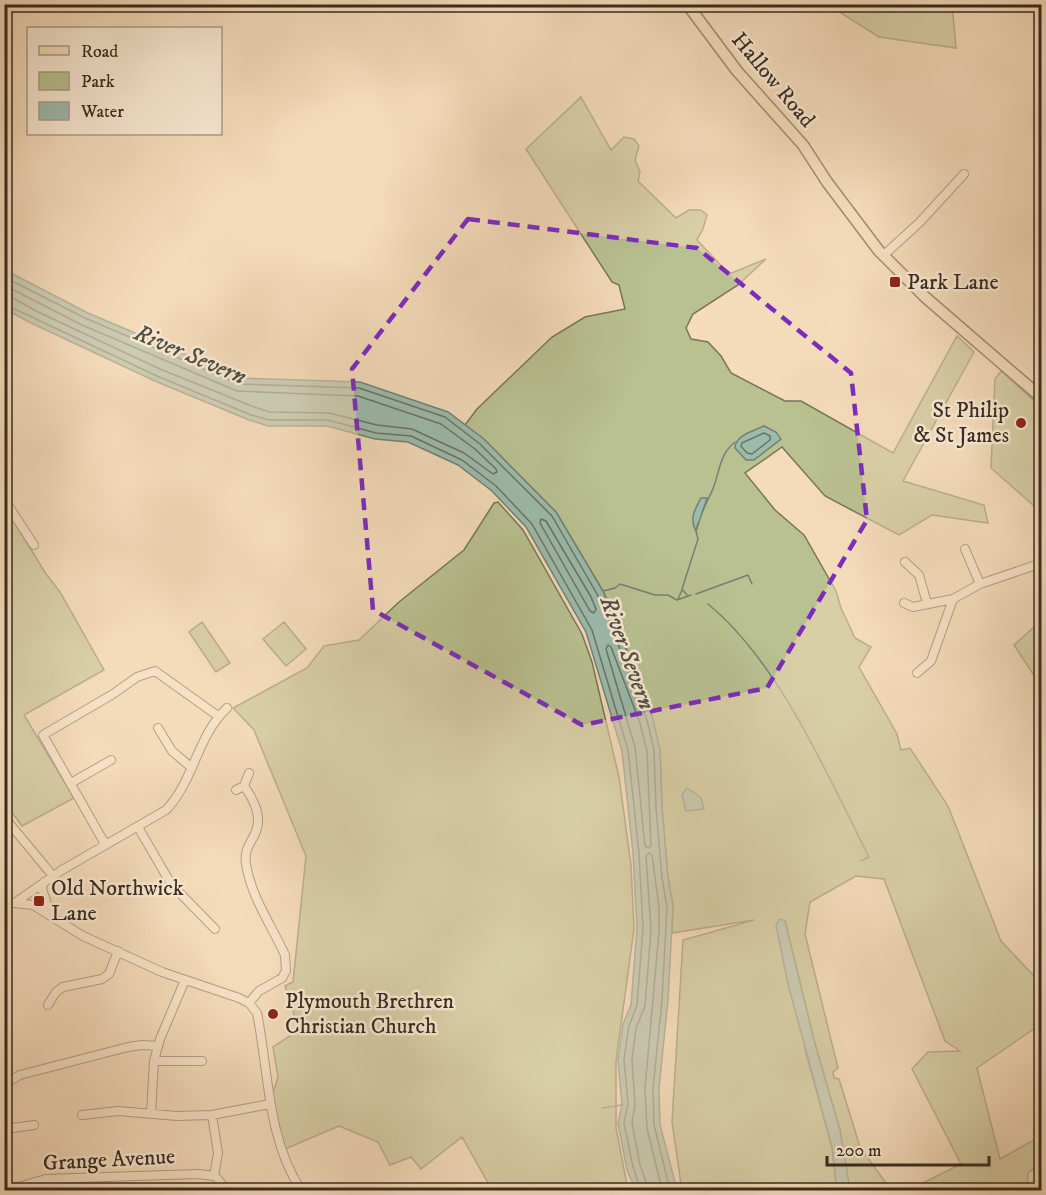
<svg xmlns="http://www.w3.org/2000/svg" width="1046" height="1195" font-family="'IM FELL DW Pica',serif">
<rect width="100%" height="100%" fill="#f4dbba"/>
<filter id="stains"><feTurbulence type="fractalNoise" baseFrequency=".00333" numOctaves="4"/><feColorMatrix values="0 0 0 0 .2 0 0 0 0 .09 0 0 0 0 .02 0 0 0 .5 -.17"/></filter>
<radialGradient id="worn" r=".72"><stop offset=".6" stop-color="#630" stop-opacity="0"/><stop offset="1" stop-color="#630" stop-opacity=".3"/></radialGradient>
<path fill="#b9c191" stroke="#787658" stroke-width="1.5" d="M943,4l9,1 4,43 -77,-11 -38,-24 -6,-8h40l5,8 8,-8z
M581,97l30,53 13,-13 10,2 5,7 -4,14 5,12 -2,9 38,37 13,-8h12l6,5 -4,14 -6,11 32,34 37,-15 -28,26 -45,29 -7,14 5,11 17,3 13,14 10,17 54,28h16l92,52 64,-117 17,16 -71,129 81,24 4,18 -56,-8 -33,20 -74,-39 -43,-49 -37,26 30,37 29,25 32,56 5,17 14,30 16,9 -12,20 38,67 4,16 9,-2 38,58 53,135 33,35 7,16v32l-64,44 23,91 39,-22 2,26 -13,10 -1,17h-93l-13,-6 40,-20 -49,-95 16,-17 32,-1 -15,-10 -61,-162 -28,-3 -46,26 -5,32 33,134 -5,4 1,6 5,1 21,68 31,43h-41l-10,-60 -25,-86 -30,-123 21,132 26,94 5,43h-152l-4,-6 -9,-62 11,-182 71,-20 -82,13 1,-27 -5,-29 -6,-70 -2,-57 -26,-82 -18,-46 -13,-31 -47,-79 -91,-87 12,-16 75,-72 33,-20 40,-8 -6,-24 -7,-3 -86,-133z
M1001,371l40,36v86l-8,12 -42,-37 4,-89z
M498,502l25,28 59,104 10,28 27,115 12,88 3,64 -18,132v67l12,62h-136l-30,-53 -41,32 -10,-12 -21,8 -12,-23 -39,-16 -54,23 -13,-52 6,-20 -5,-30 26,-17 -14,-44 8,-4 13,-126 -52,-126 -21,-22 74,-40 17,-22 35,-6 40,-38 65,-52 30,-47z
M5,507l41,67 14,18 44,78 -80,45 50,83 -52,28 -17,-23z
M1041,621v65l-27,-41z
M202,622l28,41 -14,9 -27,-40z
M284,622l22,27 -20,17 -23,-27z"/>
<path fill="#9cbbac" stroke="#748174" stroke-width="1.5" d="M5,270l83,43 153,65 119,4 88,30 36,27 72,73 47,79 9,22 41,106 7,31 2,57 6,70 5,29 -5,94 -9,88 1,37 17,65h-41l-9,-20 -9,-47 4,-18 -4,-45 5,-36 8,-19 6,-77 -4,-75 -11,-102 -36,-119 -60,-105 -34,-36 -34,-26 -50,-23 -33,-3 -48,-13h-59l-19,-6 -94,-39 -124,-58 -26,-14z
M764,426l12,6 5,7 -27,21h-8l-11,-12c0,-13 19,-17 29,-22z
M701,498h6l-11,33c-7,-12 -1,-22 5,-33z
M687,788l14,10 3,11 -18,2 -4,-16z
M780,919l5,2 30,123 25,86 10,60h-13l-5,-43 -44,-163 -12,-59z"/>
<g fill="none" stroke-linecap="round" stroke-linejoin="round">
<path stroke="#6a7366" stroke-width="1.5" d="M4,277l81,41 154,66 120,4 86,29 35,27 72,72 45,78 10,21 40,105 7,30 2,58 6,70 5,29 -5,93 -9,88 1,37 16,65
M4,285l78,40 155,66 121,5 83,28 34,25 21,20 1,3 -4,2 -29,-21 -52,-24 -35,-4 -48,-12 -59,-1 -16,-5 -94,-38 -122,-57 -25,-14 -9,-2
M4,304l153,72 94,39 18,5h59l48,13 35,3 51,24 34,26 36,38 60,106 36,120 11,103 4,75 -6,77 -8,21 -5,33 4,45 -4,19 9,44 8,23
M764,433l6,3v4l-18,14 -5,-1 -6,-7 1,-3z
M541,519l5,2 45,76 5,12 -2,4 -4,-2 -50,-88z
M608,645l3,2 29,76 7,28 4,95 -2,2 -4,-2 -10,-99 -29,-98z
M649,1190l-9,-25 -8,-42 3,-19 -3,-44 4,-32 9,-22 6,-77 -5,-73 3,-3 3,2 7,52v25l-14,156 2,40 15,62"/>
<path stroke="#748174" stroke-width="1.5" d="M702,513c3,-9 9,-18 12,-27 6,-17 6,-32 21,-44
M603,591l12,-3 5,-4 35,11h13l9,5 14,-5
M696,594l52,-19 4,9
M687,595l-5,-6 16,-50 -2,-8 2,-8
M678,599l4,-9
M708,604c72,59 119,171 161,253l-8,4
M602,1108l20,-3"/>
<path stroke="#9cbbac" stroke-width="9" d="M875,4l5,9 9,-9
M943,4h8"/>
<g stroke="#675746" stroke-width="10">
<path id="minor" d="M884,255l36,-33 44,-48
M4,499l30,46
M965,549l15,35
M905,562l14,13 8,28
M904,603l9,4 40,-8
M917,673l14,-12 22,-62 27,-15 62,-21
M158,728l14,23 20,17
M71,783l40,-23
M244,786c10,14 19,31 11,48 -6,11 -11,17 -9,30 5,33 26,62 39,91l1,16 -4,7 -23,13 -10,12
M236,790l8,-4 5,-13
M4,817l49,59
M138,827l33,57 44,45
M105,844l-62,-109 70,-41 24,-17 18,-6 63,45
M44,882l-2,7 9,27
M4,902l29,3 50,31 79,36 77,26 10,5 8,10c12,60 10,125 44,177
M16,902l46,-32 104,-60c28,-29 31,-74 61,-102
M48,1005l8,-13 7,-5 39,-8 7,-5 9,-23
M154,1061h48
M4,1084l16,-9 108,-28 14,-2 16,1
M151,1113l3,-52 6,-22 25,-59
M82,1115l36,-4 59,5 35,-1 58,-11
M212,1115l6,38 -4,23
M4,1122l9,6 21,-3
M214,1176l3,2 9,12
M7,1190l39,-11 152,-5 16,2
M45,1190l1,-11"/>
</g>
<g stroke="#382b1f" stroke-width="13">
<path id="major" d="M687,4l50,67 66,74 24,37 52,69 46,46 117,101"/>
</g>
<use href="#minor" stroke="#f8e8d2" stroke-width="8"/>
<use href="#major" stroke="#f4dbba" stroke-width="10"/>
</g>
<path d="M0 0H1046V1195H0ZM468,219l229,29 154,125 16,147 -100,168 -185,37 -209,-115 -21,-241z" fill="#f4dbba" fill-opacity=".55" fill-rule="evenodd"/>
<path fill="none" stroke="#7b2cbf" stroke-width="4.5" stroke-dasharray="12 8" stroke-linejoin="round" d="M468,219l229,29 154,125 16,147 -100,168 -185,37 -209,-115 -21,-241z"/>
<g fill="#8f2418" stroke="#f8e8d2" stroke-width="2">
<rect x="889" y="276" width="12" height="12" rx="3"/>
<circle cx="1021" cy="423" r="6"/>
<rect x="33" y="895" width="12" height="12" rx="3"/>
<circle cx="273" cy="1014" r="6"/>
</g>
<g text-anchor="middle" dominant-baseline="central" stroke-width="5" stroke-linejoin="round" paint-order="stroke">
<g font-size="22" fill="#382b1f" stroke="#f8e8d2">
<text transform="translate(773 80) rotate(50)">Hallow Road</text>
<text transform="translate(109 1160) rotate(-3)">Grange Avenue</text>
</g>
<g font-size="22" fill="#382b1f" stroke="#f8e8d2" text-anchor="start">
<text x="907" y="282">Park Lane</text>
<text x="1009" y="410" text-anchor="end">St Philip<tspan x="1009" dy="25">&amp; St James</tspan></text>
<text x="51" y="888">Old Northwick<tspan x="51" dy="25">Lane</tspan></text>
<text x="285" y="1001">Plymouth Brethren<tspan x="285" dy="25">Christian Church</tspan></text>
</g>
<g font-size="24" font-style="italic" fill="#514f42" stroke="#f8e8d2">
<text transform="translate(190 355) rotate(23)">River Severn</text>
<text transform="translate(627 653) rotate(70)">River Severn</text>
</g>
</g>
<rect width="1046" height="1195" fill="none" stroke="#f4dbba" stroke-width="24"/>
<rect x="6" y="6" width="1034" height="1183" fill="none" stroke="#382b1f" stroke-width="3"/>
<rect x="12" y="12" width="1022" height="1171" fill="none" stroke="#382b1f" stroke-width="1.5"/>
<rect x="27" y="27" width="195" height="108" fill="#f8e8d2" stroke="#ab9c8a" stroke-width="1.5"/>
<rect x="39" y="46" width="30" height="9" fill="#f4dbba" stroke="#ab9c8a" stroke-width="1.5"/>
<text x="81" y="57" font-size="18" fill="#382b1f">Road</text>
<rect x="39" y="72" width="30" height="18" fill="#b9c191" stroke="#ab9c8a" stroke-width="1.5"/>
<text x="81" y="87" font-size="18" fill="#382b1f">Park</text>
<rect x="39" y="102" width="30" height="18" fill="#9cbbac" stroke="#ab9c8a" stroke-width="1.5"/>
<text x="81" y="117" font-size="18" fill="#382b1f">Water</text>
<path d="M827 1156v9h162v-9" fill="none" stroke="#382b1f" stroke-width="3"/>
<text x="836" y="1156" font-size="18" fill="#382b1f" stroke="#f8e8d2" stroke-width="4.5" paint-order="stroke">200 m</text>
<rect width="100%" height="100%" filter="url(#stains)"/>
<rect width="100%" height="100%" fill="url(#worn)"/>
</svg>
